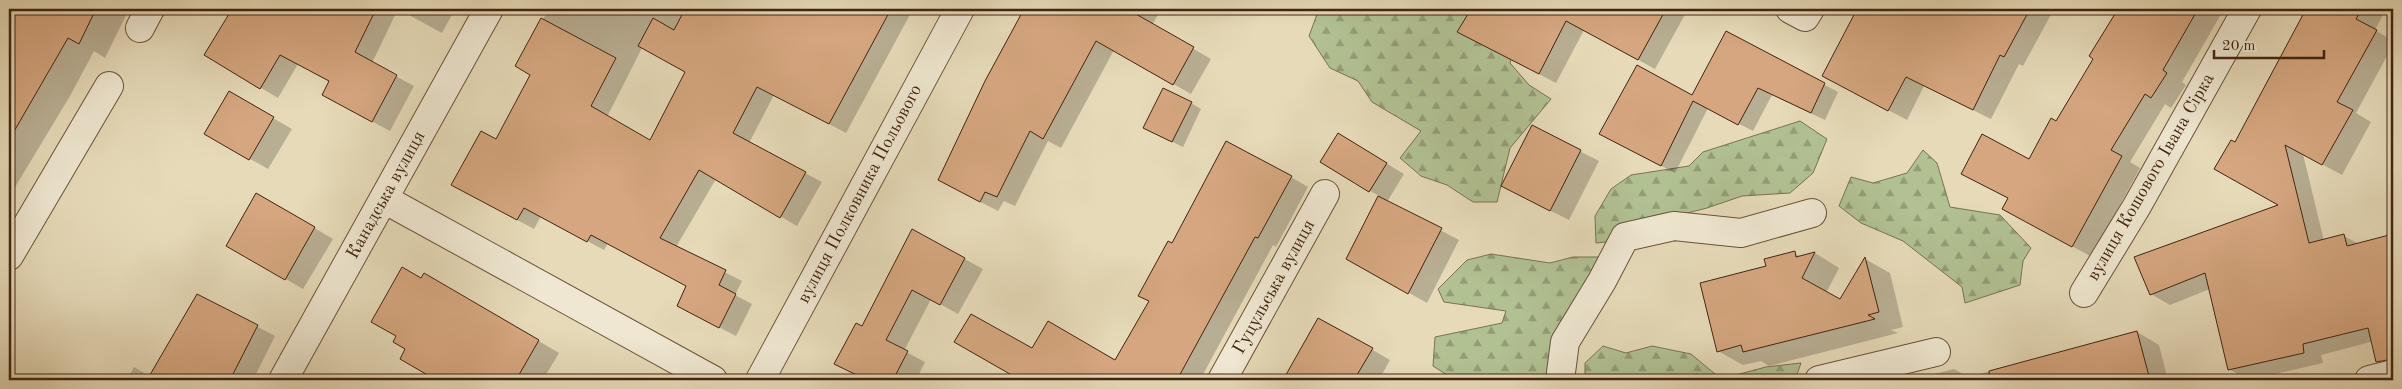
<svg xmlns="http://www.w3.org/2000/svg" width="2402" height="389" font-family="'Old Standard TT',serif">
<defs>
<pattern id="forest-firs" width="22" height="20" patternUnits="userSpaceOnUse" patternTransform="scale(1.25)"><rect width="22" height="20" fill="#b1c192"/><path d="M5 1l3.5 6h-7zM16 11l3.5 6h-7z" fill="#929d76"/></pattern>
</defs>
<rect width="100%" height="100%" fill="#e6dab8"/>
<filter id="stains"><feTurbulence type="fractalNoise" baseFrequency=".004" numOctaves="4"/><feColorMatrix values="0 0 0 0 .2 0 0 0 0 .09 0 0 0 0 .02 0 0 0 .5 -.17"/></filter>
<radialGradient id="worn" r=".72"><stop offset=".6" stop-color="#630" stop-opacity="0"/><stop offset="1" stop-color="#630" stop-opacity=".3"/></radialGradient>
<path fill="url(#forest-firs)" stroke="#7a7251" d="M1319,9h172l2,5 25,18 -8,31 19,22 22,14 -41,49 -13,54h-24l-26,-17 -26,-9 -21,-18 21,-27 -49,-29 -14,-21 -28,-13 -21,-32z
M1800,121l27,18 -14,34 -23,20 -48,3 -35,12 -55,14 -27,18 -29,3 -1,-27 16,-27 20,-14 58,-9 14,-14z
M1923,150l14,13 13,44 50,8 31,33 -8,13 -3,24 -55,18 -3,-16 -59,-46 -42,-18 -22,-17 12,-29 22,6 34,-10z
M1491,254l59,9 23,-6h25l8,37 -24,11 -15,75h-112l-22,-14 2,-29 67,-14 4,-12 -62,-9 -6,-13 29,-29z
M1603,346l23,7 26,-7 39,8 30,25 45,-12 35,-4 -6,17h-210v-17z"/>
<path fill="#0003" fill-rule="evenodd" d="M9,9h120l-24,49 -11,-7 -24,45 -61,101z
M234,9h221l-13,24 -44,-24 -26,54 42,23 -24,45 -49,-26 -11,-23 -32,-18 -20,34 -72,-43z
M549,9h229l19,11 6,-11h110l-67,124 -72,-38 -25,48 73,39 -25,44 -81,-47 -40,68 66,34 -7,14 17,9 -16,32 -41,-21 -7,-29 -80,-43 -4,7 -63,-34 -7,13 -65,-35 63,-119 -16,-9zM642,48l44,24 -36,70 -43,-25z
M1038,9h123l-9,16 59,34 -20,35 -77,-44 -53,98 -13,-7 -33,65 -11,-5 -6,10 -41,-21z
M1483,9h205l-33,60 -71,-39 -28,53 -88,-46z
M1862,9h192l-31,57 -4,-2 -28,55 -67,-33 -17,34 -66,-35 11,-56z
M2129,9h95l-42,73 4,3 -15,23 -6,-4 -35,58 10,6 -48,89 -69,-37 -14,-21 -28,-15 48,-23 83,-121z
M2308,9h63l12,6 -8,15 18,11v4l-37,68 15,9 -29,53 -39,-21 21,87 20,-5 15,8 34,-8v110l-3,1 -12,-7 -57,15 2,8 -75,17 -19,-11 -19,-80 -40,16 -19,-11 129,-89 -45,-61z
M1727,33l111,59 -13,28 -53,-25 -19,36 -45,-23 -33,65 -61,-32 78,-44z
M230,93l62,36 -24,40 -62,-35z
M1191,103l10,6 -18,38 -28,-14z
M1532,127l67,34 -30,59 -48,-24z
M1356,145l48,29 -17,28 72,38 -32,63 -80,-45 32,-62 -57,-34z
M1291,177l17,10 -32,60 -3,-2 -73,135h-177l-67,-38 160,20 34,-61 22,-56z
M257,194l76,45 -30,50 -76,-44z
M913,231l70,38 -25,45 -27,-15 -27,52 21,11 -9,18h-49l-13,-7 9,-45z
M1794,253l7,4 14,-4 24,15 -13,25 14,8 25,-42 25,14 13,54 -12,3 7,3 -129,33 -8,-5 -18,4 -25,-14 49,-84z
M425,274l134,79 -15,25 3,2h-108l-38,-21 6,-10z
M198,296l77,40 -22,44 -13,-2 -1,2h-112l7,-13 17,10z
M1319,319l71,41 -11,20h-95z
M2137,332l22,13 9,35h-257l43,-11 14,8z"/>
<path fill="#d5a67f" stroke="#422410" d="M9,9h87l-17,35 -11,-6 -59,102z
M232,9h144l-21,43 42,23 -25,47 -50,-27 7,-14 -49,-26 -20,34 -56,-34z
M685,9h206l-62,115 -72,-37 -24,46 73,39 -26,46 -81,-48 -39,68 66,32 -7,15 17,9 -17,34 -42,-22 9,-20 -95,-51 -4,7 -63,-34 -7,12 -66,-35 30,-54 15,8 34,-64 -15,-9 26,-48 75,40 -25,48 59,34 35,-68 -47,-26 15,-28 21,12z
M1024,9h103l67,38 -21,38 -77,-44 -53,98 -13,-8 -33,66 -12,-5 -5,10 -42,-22 47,-99z
M1471,9h195l-28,51 -72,-39 -27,53 -82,-42z
M1857,9h173l-26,48 -4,-2 -27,55 -67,-33 -18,34 -66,-35z
M2118,9h80l-35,61 4,3 -16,25 -6,-4 -34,56 11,6 -50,91 -70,-38 6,-11 -47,-24 21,-40 47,25 22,-41 5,3 37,-62 -4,-3z
M2306,9h56l-6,10 21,11 -40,72 16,8 -31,55 -37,-20 24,98 35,-9 3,12 46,-12v125l-17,3 -8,-34 -65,16 1,9 -76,17 -23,-97 -55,22 -16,-38 144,-52 -64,-36 17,-29 4,2z
M1726,31l99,52 -14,30 -53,-25 -20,37 -45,-24 -32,65 -62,-32 38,-69 55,30z
M1163,88l29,14 -20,40 -29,-14z
M229,91l45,26 -25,43 -45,-26z
M1532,125l49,25 -31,61 -49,-25z
M1338,133l49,30 -18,29 -49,-30z
M1226,141l66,35 -34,62 -3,-1 -78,143h-164l2,-3 -61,-35 17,-28 61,34 16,-27 67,39 34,-59 -11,-5 30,-55 4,2z
M256,193l59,34 -30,53 -59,-34z
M1378,196l64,32 -34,66 -62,-35z
M912,229l53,29 -25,47 -28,-15 -26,50 22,11 -15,29h-26l-33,-16 22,-41 6,3z
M1795,251l1,6 19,-5 -13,26 38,21 25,-42 14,55 -11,3 7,4 -132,33 -2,-7 -24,7 -17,-69 66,-17 -2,-7z
M402,267l19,11 3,-5 115,67 -23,40h-80l-36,-21 5,-10 -12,-7 3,-6 -25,-14z
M197,294l61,31 -28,55h-83z
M1318,318l55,30 -19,32h-71z
M2137,331l13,49h-160l-1,-9z"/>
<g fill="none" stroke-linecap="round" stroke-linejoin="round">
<g stroke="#6b523a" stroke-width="30">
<path id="minor" d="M1790,9l15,8 5,-8
M140,28l10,-19
M384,199l329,181
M9,256l100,-170
M2084,293l53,-87 110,-197
M283,380l206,-371
M760,380l200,-371
M1222,380l103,-186
M1560,380l5,-38 37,-61 23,-44 49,-11 67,7 71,-20
M1819,380l117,-28
M2369,380l24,-6"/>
</g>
<use href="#minor" stroke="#efe7d1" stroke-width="28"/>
</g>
<g text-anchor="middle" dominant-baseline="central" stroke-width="4" stroke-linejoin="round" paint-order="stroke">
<g font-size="18" fill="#422410" stroke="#efe7d1">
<text transform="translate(2151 177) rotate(-60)">вулиця Кошового Івана Сірка</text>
<text transform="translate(860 194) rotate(-62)">вулиця Полковника Польового</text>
<text transform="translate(386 195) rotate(-61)">Канадська вулиця</text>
<text transform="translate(1274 287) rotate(-61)">Гуцульська вулиця</text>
</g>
</g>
<rect width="2402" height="389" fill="none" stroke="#e6dab8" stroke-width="30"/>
<rect x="10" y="10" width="2382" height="369" fill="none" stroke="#422410" stroke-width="2.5"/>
<rect x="15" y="15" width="2372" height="359" fill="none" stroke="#422410"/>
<path d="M2214 50v8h110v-8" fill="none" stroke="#422410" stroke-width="2.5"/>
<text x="2222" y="50" font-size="15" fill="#422410" stroke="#efe7d1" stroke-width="4" paint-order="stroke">20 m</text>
<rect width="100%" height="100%" filter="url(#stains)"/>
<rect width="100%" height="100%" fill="url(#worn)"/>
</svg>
